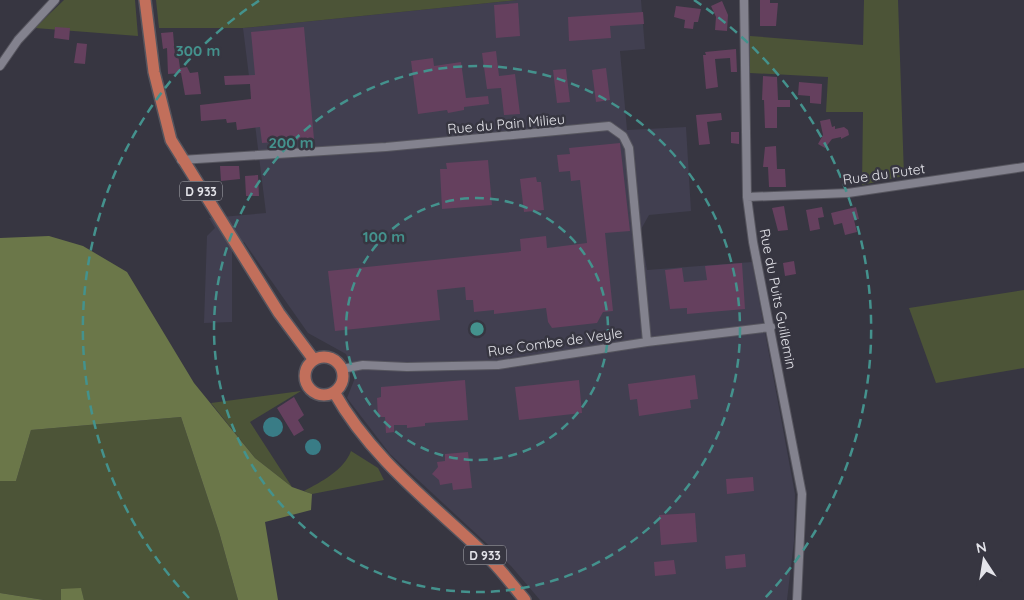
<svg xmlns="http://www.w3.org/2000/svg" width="1024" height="600" font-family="Quicksand,sans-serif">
<rect width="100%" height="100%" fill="#373641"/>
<path fill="#413f50" d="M517,0h124l4,49 -25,2 7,79 59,-3 5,84 -42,4 -9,16 7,39 105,-8 43,232 -1,47 -7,59h-247l-29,-34 -121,-112 -43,-56 8,-20 -9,-24 -38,-21 -64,-91 -12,10v70l-28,1 3,-87 8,-8 -6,-10 57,-5 -23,-185z"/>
<path fill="#4c5437" d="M64,0h71l3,36 -103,-8z
M156,0h361l-274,28h-84z
M864,0h34l6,176 -42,9 1,-73h-37l2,-35 -78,-4v-37l113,9z
M1024,290v78l-88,15 -27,-75z
M301,391l-51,31 42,65 -37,-29 -44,-55z
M181,417l38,115 19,68h-154l-3,-11h-19l-1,11h-17l-44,-7v-112h16l15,-51z
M351,451l27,17 6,12 -72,14 -8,-3c17,-9 40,-21 47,-40z"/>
<path fill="#6b7749" d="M49,236l34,10 44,26 67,111 61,75 37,29 20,7 -1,16 -46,12 13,78h-40l-19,-68 -38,-115 -150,13 -15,51h-16v-243z
M81,588l3,12h-23v-11z
M0,593l44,7h-44z"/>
<path fill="#397c86" d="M263 427a10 10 0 1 1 20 0a10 10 0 1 1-20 0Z
M305 447a8 8 0 1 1 16 0a8 8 0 1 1-16 0Z"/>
<path fill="#65405e" d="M760,0h10v3h8l-2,23h-16z
M722,1l6,14 -1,16 -12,-1 1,-13 -5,-11z
M518,3l2,33 -24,2 -2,-33z
M676,6l25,3 -3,13h-4l-1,7 -9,-1 1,-8 -11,-3z
M643,12l1,12 -34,2 1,12 -42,3 -1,-24z
M55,27l15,1 -1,12 -15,-2z
M304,27l10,112 -52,4 -2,-16 -23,3 -1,-8 -9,1 -1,-4 -25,2 -1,-16 51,-6 -1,-15 -25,1 -1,-9 31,-1 -4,-43z
M173,32l2,23 3,-1 2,14 7,-1 3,6 8,-1 3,22 -16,1 -4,-22 -13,1 -1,-26 -4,1 -2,-16z
M77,43l10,1 -2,20 -11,-1z
M736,49l1,23h-6l-1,-14 -15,1 3,28 -12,2 -3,-34h3l-1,-3z
M496,51l3,25 16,-2 5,40 -16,1 -3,-27 -14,1 -5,-36z
M433,58l1,8 27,-4 5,36 22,-2 1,8 -25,3v3l-16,3 -1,-3 -29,4 -7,-53z
M606,68l4,32 -14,2 -4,-32z
M566,69l4,33 -13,1 -4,-33z
M763,76l14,1 1,23h12v7h-13v21h-12l-1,-28h-2z
M799,82l23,2 -1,20 -11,-1v-7l-12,-1z
M721,113l1,7 -15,2 3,22 -11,1 -3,-30z
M830,119l2,8 3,-1v3l9,-2 4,3 1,5 -8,4v-2l-9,2 -7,9 -7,-4 5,-9 -3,-14z
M731,132h8v12l-8,-1z
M620,143l10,88 -25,2 8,78 -10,1 -6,11 -45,5 -4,-6 -2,-14 -52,6v-4l-20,2 -1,-12h-7l-1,-13 -28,3 3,30 -105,11 -7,-60 193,-20 -1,-12 26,-3 1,12 40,-5 -7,-63 -9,1 -1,-10 -11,1 -2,-17 13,-1 -1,-6z
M776,146l1,23h8l1,18h-17l-1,-20h-5l2,-20z
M488,160l4,45 -50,4 -2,-40h7l-1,-6z
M220,166h19l1,13 -19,2z
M258,175l1,21h-13l-1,-20z
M536,177l1,5h4l3,28 -20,2 -4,-33z
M784,206l4,24 -10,1 -6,-23z
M822,207l2,10 -6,1 2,11 -10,2 -4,-21z
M856,207l3,12 -5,1 3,12 -12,3 -3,-12 -8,2 -3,-12z
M794,261l2,13 -11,2 -2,-13z
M742,263l3,46 -58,5v-6l-17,1 -5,-39 17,-2 2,14 23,-2 -2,-14z
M695,375l3,24 -8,1 1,8 -52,8 -2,-17 -7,1 -2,-16z
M465,380l3,40 -43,3v3l-18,2v-3h-13v7l-8,1 -1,-16h-7l-1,-19 4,-1v-10z
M579,380l3,33 -63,7 -4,-33z
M294,397l10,18 -6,5 6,10 -10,6 -17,-28z
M468,452l4,36 -19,2 -1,-7 -12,2 -1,-5 -7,-6 6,-7 -1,-5 8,-1v-7z
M753,477l1,14 -27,3 -1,-15z
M695,513l2,29 -36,3 -2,-30z
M745,554l1,13 -20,2 -1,-13z
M674,560l2,14 -21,2 -1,-14z"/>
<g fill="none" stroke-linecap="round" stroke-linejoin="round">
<g stroke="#56555e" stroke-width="10">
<path id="street" d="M744,0l3,197 6,45 49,252 -5,106
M0,66l18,-26 37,-40
M181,160l205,-13 223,-21 14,10 6,12 18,194
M747,197l101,-4 176,-26
M342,369l21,-4 44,2 91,-2 149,-23 124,-15"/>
</g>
<g stroke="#56555e" stroke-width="14">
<path id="primary" d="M145,0l9,72 17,68 108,173 35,47
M305 376a19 19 0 1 1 38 0a19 19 0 1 1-38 0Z
M334,392c38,68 101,114 156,167 13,13 23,27 35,41"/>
</g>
<use href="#street" stroke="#83828e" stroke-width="8"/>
<use href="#primary" stroke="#c26f5b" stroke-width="11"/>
</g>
<g fill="none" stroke="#44928d" stroke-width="2.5" stroke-dasharray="9 6">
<circle cx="477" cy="329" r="131"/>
<circle cx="477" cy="329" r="263"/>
<path d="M189 598A394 394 0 0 1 260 0M694 0A394 394 0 0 1 765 598"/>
</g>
<g text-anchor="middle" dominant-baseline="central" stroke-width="5" stroke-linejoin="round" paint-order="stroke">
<g fill="#373641" stroke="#b0b0b7" stroke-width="1">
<rect x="180" y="181.5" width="42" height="19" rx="4"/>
<rect x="464" y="545.5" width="42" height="19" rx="4"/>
</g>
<g font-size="12" font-weight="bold" fill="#e4e4ea">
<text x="201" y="191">D 933</text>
<text x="485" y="555">D 933</text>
</g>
<g font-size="14" fill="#e4e4ea" stroke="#373641">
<text transform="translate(506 124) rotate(-5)">Rue du Pain Milieu</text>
<text transform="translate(884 174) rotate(-8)">Rue du Putet</text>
<text transform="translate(778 299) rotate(79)">Rue du Puits Guillemin</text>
<text transform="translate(555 342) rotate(-8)">Rue Combe de Veyle</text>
</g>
</g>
<circle cx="477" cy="329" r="8" fill="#44928d" stroke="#373641" stroke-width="2.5"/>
<g font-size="15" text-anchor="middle" font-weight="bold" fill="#44928d" stroke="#373641" stroke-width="5" stroke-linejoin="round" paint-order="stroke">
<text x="198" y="56">300 m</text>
<text x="291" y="148">200 m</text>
<text x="384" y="242">100 m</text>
</g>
<g transform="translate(984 560) rotate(348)" stroke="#373641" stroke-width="4" paint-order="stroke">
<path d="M0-4L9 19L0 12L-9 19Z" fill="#e4e4ea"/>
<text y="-8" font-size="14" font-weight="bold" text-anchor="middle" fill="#e4e4ea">N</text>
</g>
</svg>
